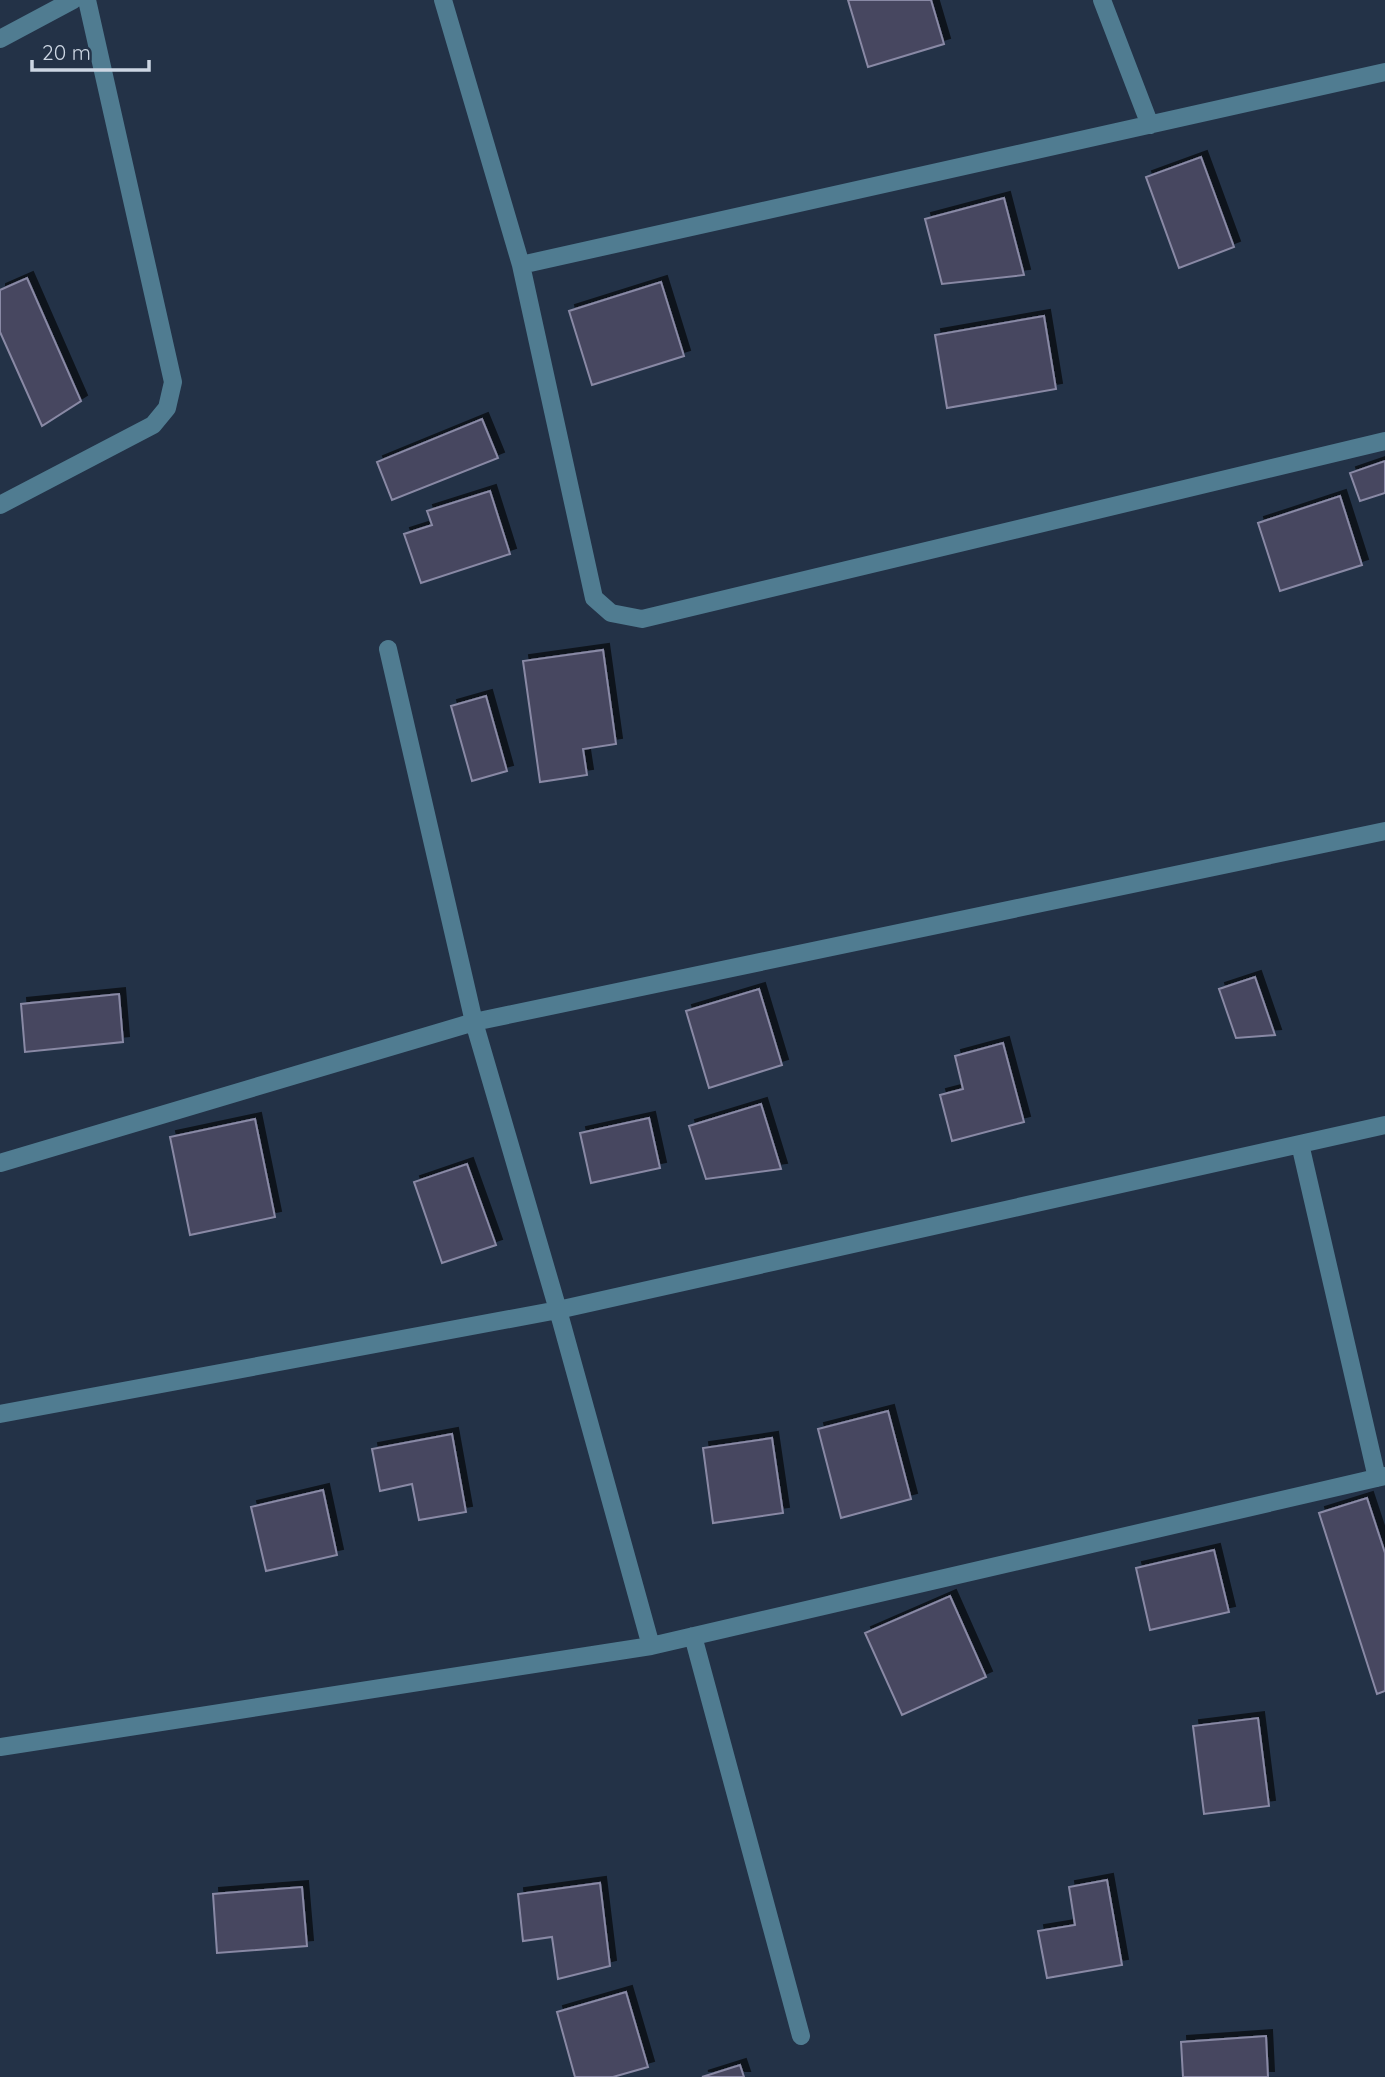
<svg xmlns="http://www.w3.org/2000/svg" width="1385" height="2077" font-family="Quicksand,sans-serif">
<defs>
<filter id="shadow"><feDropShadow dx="6" dy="-6" stdDeviation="0" flood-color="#0009"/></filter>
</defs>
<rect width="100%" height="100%" fill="#233247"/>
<path fill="#474760" stroke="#8989a5" stroke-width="2" filter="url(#shadow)" d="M848,0h83l13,44 -76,23z
M1201,157l33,90 -55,21 -33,-91z
M1004,198l20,77 -82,9 -17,-65z
M27,278l54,123 -39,25 -42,-94v-42z
M661,282l23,74 -92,29 -23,-74z
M1044,316l12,73 -109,19 -12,-73z
M482,419l16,39 -106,42 -15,-38z
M1385,461v32l-25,8 -10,-28z
M490,491l20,63 -89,29 -17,-49 28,-9 -5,-14z
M1340,496l22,69 -82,26 -22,-68z
M603,650l13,94 -33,5 4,26 -47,7 -17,-121z
M486,696l21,75 -35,10 -21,-75z
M1255,977l20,58 -39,3 -17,-49z
M759,989l23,76 -73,23 -23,-77z
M119,994l4,48 -98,10 -4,-48z
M1003,1043l21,79 -72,19 -12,-46 23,-6 -8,-33z
M761,1104l20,65 -75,10 -17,-53z
M649,1118l11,50 -69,15 -11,-50z
M255,1119l20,98 -85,18 -20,-98z
M467,1164l29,81 -54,18 -28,-81z
M888,1411l23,88 -70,19 -23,-89z
M452,1434l14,78 -47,8 -7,-36 -32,7 -8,-42z
M772,1438l11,75 -70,10 -10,-75z
M323,1490l14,65 -71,16 -15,-64z
M1367,1498l18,55v138l-8,3 -58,-181z
M1214,1550l15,62 -79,18 -14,-62z
M950,1596l36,81 -84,38 -37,-82z
M1258,1718l11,88 -65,8 -11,-88z
M1107,1880l15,85 -75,13 -9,-47 37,-6 -6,-38z
M600,1883l10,83 -52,13 -6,-42 -29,4 -5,-47z
M302,1887l5,59 -90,7 -4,-59z
M626,1992l22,75 -35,10h-38l-18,-65z
M1266,2036l2,41h-85l-2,-35z
M740,2065l4,12h-42z"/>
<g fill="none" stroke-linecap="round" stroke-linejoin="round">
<path stroke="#507c91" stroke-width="18" d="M443,0l78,265 73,333 17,15 31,6 743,-178
M1102,0l48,125
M0,39l73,-39
M521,265l864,-193
M0,505l153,-80 14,-17 6,-26 -86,-382
M388,649l86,373 84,288 93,336
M1300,1144l77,334
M0,1163l474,-141 911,-191
M0,1414l558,-104 827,-185
M693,1636l108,400
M0,1747l651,-101 734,-170"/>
</g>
<path d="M32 60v10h117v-10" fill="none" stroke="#ccd6e3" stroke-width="3.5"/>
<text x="42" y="60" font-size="21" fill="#ccd6e3" stroke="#233247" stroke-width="5" paint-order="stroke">20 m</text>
</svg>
